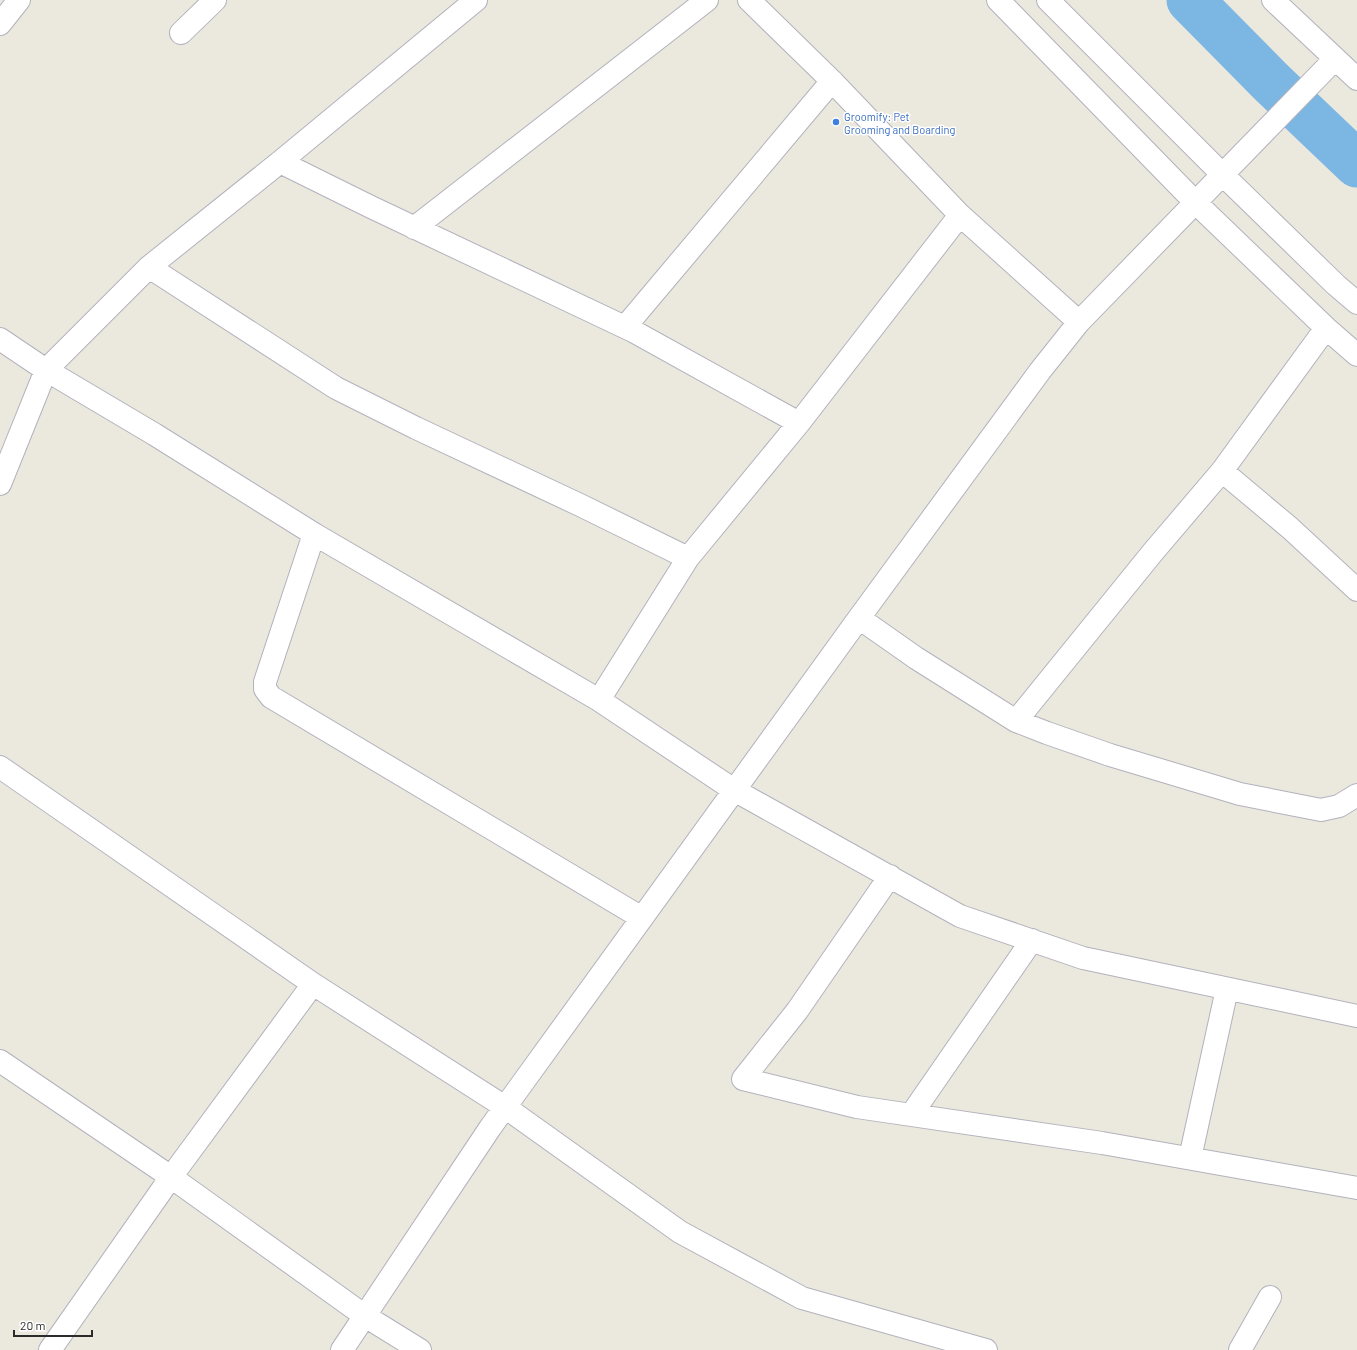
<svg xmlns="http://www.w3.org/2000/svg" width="1357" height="1350" font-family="Barlow,sans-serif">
<rect width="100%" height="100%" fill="#ebe8de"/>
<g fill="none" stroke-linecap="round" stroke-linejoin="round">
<path stroke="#7cb6e2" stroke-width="47" d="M1190,0l81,82 86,82"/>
<g stroke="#b2b2bd" stroke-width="24">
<path id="minor" d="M749,0l83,81 128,134 119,107
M998,0l198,203 130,125 31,27
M1048,0l175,175 113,110 21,18
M1273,0l84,79
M0,24l19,-24
M181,33l34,-33
M280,162l91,45 262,124 166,92
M414,228l293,-228
M149,267l187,121 80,40 164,77 108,53
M625,327l207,-246
M0,339l46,31 108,64 160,100 285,166 135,90 226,126 123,42 274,58
M1222,471l68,57 67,62
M0,484l46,-114 103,-103 131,-105 196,-162
M314,534l-49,148v7l6,8 371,221
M859,618l57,40 100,63 31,12 63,22 130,39 81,16 18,-4 18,-11
M599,700l89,-142 111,-135 161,-208
M1016,721l137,-169 69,-81 104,-143
M0,767l313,217 192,123 175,125 122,66 184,52
M890,876l-93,135 -54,68 114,28 245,36 255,45
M0,1061l171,116 194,139 55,34
M911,1115l121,-175
M1190,1158l37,-169
M50,1350l121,-173 142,-193
M342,1350l148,-222 369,-510 181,-247 39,-49 256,-263
M1240,1350l30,-53"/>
</g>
<use href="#minor" stroke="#fff" stroke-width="22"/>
</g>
<circle fill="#3f7fe0" stroke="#fff" stroke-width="1.5" cx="836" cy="122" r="4"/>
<g text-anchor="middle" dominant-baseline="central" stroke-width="3" stroke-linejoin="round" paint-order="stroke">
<g font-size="11" fill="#366cbe" stroke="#fff" text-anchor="start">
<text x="844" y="116">Groomify: Pet<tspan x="844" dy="13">Grooming and Boarding</tspan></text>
</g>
</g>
<path d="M14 1330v6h78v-6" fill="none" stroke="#2b2b2b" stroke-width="2"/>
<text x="20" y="1330" font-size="12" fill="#2b2b2b" stroke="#ffffff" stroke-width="3" paint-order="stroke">20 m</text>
</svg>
